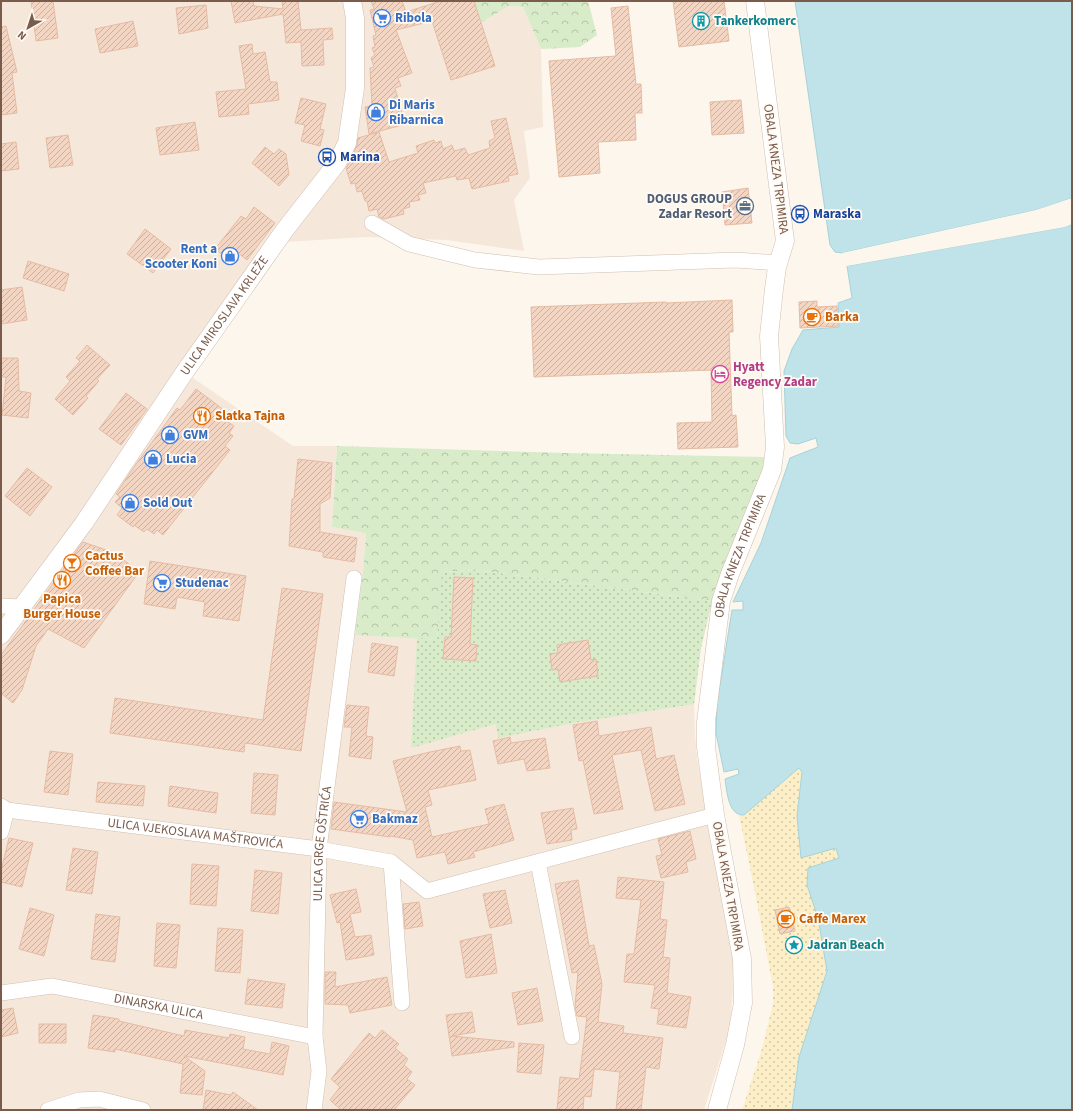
<svg xmlns="http://www.w3.org/2000/svg" width="1073" height="1111" font-family="'Source Sans 3',sans-serif">
<defs>
<pattern id="sand-dots" width="8" height="8" patternUnits="userSpaceOnUse"><rect width="8" height="8" fill="#fcefc7"/><path d="M2 2h.1M6 6h.1" fill="none" stroke="#d1c5a4" stroke-width="1.8" stroke-linecap="round"/></pattern>
<pattern id="park-crowns" width="20" height="18" patternUnits="userSpaceOnUse"><rect width="20" height="18" fill="#d8ecc9"/><path d="M2 6a3 3 0 1 1 6 0M12 15a3 3 0 1 1 6 0" fill="none" stroke="#b4c2a5"/></pattern>
<pattern id="garden-dots" width="8" height="8" patternUnits="userSpaceOnUse"><rect width="8" height="8" fill="#d8ecc9"/><path d="M2 2h.1M6 6h.1" fill="none" stroke="#b4c2a5" stroke-width="1.8" stroke-linecap="round"/></pattern>
<pattern id="building-hatch" width="6" height="6" patternUnits="userSpaceOnUse"><rect width="6" height="6" fill="#f3d5c3"/><path d="M-1 1l2-2M0 6l6-6M5 7l2-2" fill="none" stroke="#cab0a1"/></pattern>
</defs>
<rect width="100%" height="100%" fill="#fdf6ec"/>
<path fill="#f5e8da" d="M1,1h459l14,26 35,-21 14,1 18,42 2,78 -19,4 6,47 -16,22 10,51 -78,-11 -79,-3 -82,5 -95,134 103,70h44l-5,81 34,5 -3,40 -8,63 82,5 275,-39 -11,47 -7,56 1,31 2,23 13,73 25,130 -5,67 -26,82h-703z"/>
<path fill="url(#sand-dots)" d="M798,768l4,4 -5,44 4,42 35,-11 3,12 -32,26 11,33 9,53 -28,86 -7,53h-50l19,-58 12,-48v-17l-20,-105 -14,-67h5z"/>
<path fill="url(#park-crowns)" d="M460,1h128l9,34 -17,12 -39,2 -18,-42 -14,-1 -35,21z
M337,446l230,7 200,4 -2,11 -53,133 -236,-31 -33,2 -6,68 -82,-5 8,-63 3,-39 -34,-6z"/>
<path fill="url(#garden-dots)" d="M476,570l236,31 -11,47 -7,56 -121,19 -75,15 -2,-14 -8,2 -77,22 6,-110 20,2 5,-68z"/>
<path fill="#bfe3e8" stroke="#a5d3da" d="M795,1h277v197l-36,12 -194,43 -7,-1 -5,-7z
M1072,224v886h-280l7,-53 28,-86 -9,-53 -11,-33 1,-17 31,-10 -3,-10 -35,10 -4,-42 5,-44 -3,-4 -55,47c-16,1 -17,-24 -19,-36l14,-5 -1,-5 -14,3 -8,-39 1,-29 15,-94h11v-9l-10,1 28,-59 29,-85 28,-11 -2,-9 -18,6 -8,-1 -4,-7 -2,-65 8,-22 11,-19 36,-3 -1,-24 14,-5 -5,-32 218,-39z"/>
<path fill="#fdf6ec" d="M1072,198v2l-35,12 -195,43v-2l194,-43z
M1072,222v2l-7,3 -218,39 -1,-1 219,-40z"/>
<path fill="url(#building-hatch)" stroke="#e6bba3" d="M31,1h22l5,37 -22,3z
M231,1h22l1,5 29,3 -1,-8h16l3,29 31,-2 1,11 -10,1 1,25 -22,1 -1,-24 -15,1 -3,-29 -48,9z
M371,1h31l4,11 35,-11h33l21,65 -44,14 -19,-59 -36,9 16,43 -14,5 3,8 -6,2 7,25 -3,2 3,10 -33,9 -4,-27 7,-1 -2,-38 4,-1 -3,-9 4,-3 -3,-7 3,-1 -2,-11 3,-1 -6,-25 4,-1z
M673,1h51l5,40 -50,6z
M206,5l2,23 -29,6 -3,-26z
M628,6l8,78h5l1,29h-7l1,27 -38,2 2,31 -41,4 -10,-116 67,-5 -5,-48z
M133,21l5,25 -38,7 -5,-24z
M6,26l11,46 -5,1 5,40 -16,2v-88z
M252,44l1,10 12,-2 5,30h7l2,18 -31,4 1,10 -30,3 -3,-25 30,-3 -7,-43z
M301,98l25,6 -6,25 4,1 -4,16 -19,-5 4,-16 -10,-2z
M741,100l3,33 -32,2 -2,-33z
M506,118l12,56 -10,2 1,5 -37,8 -3,-11 -12,2 -1,-4 -33,7 3,10 -8,2 2,5 -11,2 1,5 -7,2 1,5 -20,5 -5,-2 -2,-8 -8,2 -2,-10h-2l-3,-10 -5,1 -2,-9 -4,1 -5,-16 3,-5 2,-1v-3l2,-4 2,-1 -1,-2 3,-7 1,-7 21,-6 10,30 29,-9 -2,-7 18,-6 1,3 6,-2 2,8 9,-4 2,6 11,-3 3,7 22,-7 -1,-7 6,-3 -4,-17z
M195,122l4,28 -39,5 -4,-27z
M68,135l5,30 -23,3 -4,-30z
M16,142l3,27 -18,2v-27z
M265,147l9,7 5,-5 7,5 3,21 -10,11 -27,-23z
M748,188l4,35 -27,2 -3,-33z
M254,207l21,16 -28,37 -10,-8 -7,9 -15,-12 26,-33 5,3z
M145,229l26,20 -18,24 -26,-19z
M28,261l41,13 -5,17 -41,-13z
M22,287l5,33 -26,4v-34z
M732,300l1,32h-4l3,84 4,-1 2,32 -60,2 -1,-26 35,-1 -1,-52 -177,7 -3,-70 135,-5v1z
M817,301v6l20,-1 1,20 -38,2 -1,-26z
M87,345l23,20 -13,14 2,2 -13,15 2,2 -15,17 -18,-16 15,-18 -4,-4 14,-16 -4,-3z
M1,358h17l1,33 12,2 -3,25 -26,-3 4,-38h-5z
M196,389l36,27 -4,6 6,4 -5,7 4,3 -8,10 5,4 -67,85 -6,-5 -3,4 -7,-5 -3,3 -10,-7 -1,2 -16,-12 5,-7 -7,-6 5,-5 -4,-3 18,-27 43,-59 3,2z
M126,393l21,16 -26,36 -22,-16z
M298,459l34,4 -2,35 -10,6v28l37,6 -3,24 -31,-5v-5l-34,-6 3,-47h2z
M27,468l25,19 -22,29 -25,-20z
M83,542l32,11 24,19 -55,76 -36,-19 -12,17 -14,44 -9,13 -12,-10v-38z
M150,561l96,15 -7,45 -36,-5 2,-14 -28,-5 -2,12 -31,-5z
M454,577l19,1 -3,66 7,1 -1,16 -33,-2 2,-22h6z
M282,588l41,6 -22,157 -56,-8 -1,9 -134,-19 5,-35 148,22z
M588,640l3,20 5,-1 2,17 -38,6 -2,-13 -6,1 -2,-16 8,-1 -1,-8z
M372,643l26,4 -4,29 -26,-4z
M347,705l22,2 -3,29 7,1 -2,22 -22,-3 3,-29h-8z
M597,721l2,15 52,-9 5,32 18,-4 11,49 -30,7 -14,-61 -29,5 11,54 -29,5 -11,-54 -4,1 -6,-36z
M510,737l1,6 34,-5 5,30 -23,3 -3,-12 -26,5 -5,-23z
M460,746l1,5 9,-1 6,30 -48,10 4,15 -7,2 7,30 57,-13 -4,-15 19,-5 10,36 -41,12 2,5 -27,7 -3,-12 -28,6 -4,-18 -23,-4v1l-59,-8 3,-27 73,10 -14,-51 37,-9z
M50,751l23,3 -5,41 -24,-3z
M254,773l24,2 -3,40 -24,-2z
M98,782l47,4 -2,20 -47,-4z
M170,786l48,7 -2,20 -48,-7z
M573,808l4,21 -6,1 1,10 -25,4 -6,-31z
M690,831l6,28 -10,3 2,10 -27,6 -5,-22 6,-1 -4,-16z
M9,838l24,5 -11,44 -21,-5v-11z
M73,848l25,4 -6,42 -26,-4z
M192,864l27,2 -3,40 -26,-2z
M255,870l27,3 -4,41 -27,-3z
M618,877l46,5 -4,37 7,1 -4,37 7,1 -3,35 24,4 -5,31 -29,-4 2,-15 -8,-1 4,-23 -31,-3 3,-28h7l7,-54 -25,-2z
M578,880l11,66 5,-1 8,39 -4,38 26,4 -1,7 40,5 -4,31 -13,-2 -5,43h-25l4,-38 -26,-3 -3,28 -7,-1 -1,14h-26l3,-33 19,2 8,-62 -10,-1 -2,-10 3,-34 -6,1 -17,-89z
M356,889l5,23 -11,2 5,23 16,-2 3,20 -28,5 -6,-38 -3,1 -7,-28z
M505,890l7,33 -22,5 -7,-34z
M419,902l4,24 -18,3 -2,-25z
M789,907l6,24 -15,3 -5,-24z
M30,908l24,7 -10,41 -25,-7z
M96,914l24,3 -5,45 -24,-3z
M157,923l23,2 -4,43 -22,-2z
M218,928l25,2 -3,43 -25,-2z
M491,934l6,39 -31,5 -6,-37z
M325,972h11l-1,15 52,-10 5,28 -42,8 -2,-8 -23,-1z
M248,979l37,5 -3,24 -37,-4z
M537,988l6,33 -25,4 -6,-32z
M13,1008l5,25 -17,4v-27z
M472,1012l3,20 -23,4 62,6v5l-62,9 -6,-41z
M93,1015l26,4v2l65,15 1,-6 44,8 1,-4 15,3 -2,12 27,5 2,-12 17,4 -6,29 -99,-19 21,15 -3,24 -22,-2 3,-29 -68,-15v3l-27,-4z
M39,1024h27v19h-27z
M382,1030l17,14 -4,4 13,11 -4,6 8,7 -5,7 8,6 -21,25h-53l-11,-10 10,-13 -9,-8 38,-46 6,5z
M519,1043l25,2 -3,29 -24,-2z
M206,1090l25,5 2,-3 25,18h-55z"/>
<g fill="none" stroke-linecap="round" stroke-linejoin="round">
<g stroke="#d1beb0" stroke-width="16">
<g id="minor">
<path d="M372,223l37,21 66,16 64,7 197,-7 43,3"/>
<path d="M1,606l20,1"/>
<path id="s1" d="M1,806l6,4 312,39 72,13 36,29 288,-76"/>
<path d="M1,832l6,-22"/>
<path d="M391,862l11,141"/>
<path d="M538,862l34,175"/>
<path id="s2" d="M1,993l51,-7 263,51"/>
<path d="M48,1110l31,-10 20,-1 44,11"/>
<path id="s3" d="M314,1110l5,-39 -4,-34 4,-188 35,-271"/>
</g>
</g>
<g stroke="#d1beb0" stroke-width="19">
<g id="tertiary">
<path id="s4" d="M1,635l83,-112 98,-147 102,-145 53,-68 10,-20 8,-55v-70l-3,-17"/>
<path id="s5" d="M717,1110l18,-65 8,-42 -1,-44 -27,-144 -9,-68v-25l15,-121 9,-27 42,-104 3,-23 -6,-111 5,-47 3,-22 8,-26 -30,-240"/>
</g>
</g>
<use href="#minor" stroke="#fff" stroke-width="15"/>
<use href="#tertiary" stroke="#fff" stroke-width="18"/>
</g>
<defs>
<g id="supermarket-ring" transform="scale(0.9)"><circle r="9.5" fill="#fffaf3" stroke="#3f7fe0" stroke-width="1.5"/><path d="M-6-5.5h2.5l.6 2H6L4.5 2H-2.5L-4.4-4H-6ZM-1.5 3.2a1.3 1.3 0 1 0 .1 0ZM3 3.2a1.3 1.3 0 1 0 .1 0Z" fill="#3f7fe0"/></g>
<g id="building-ring" transform="scale(0.9)"><circle r="9.5" fill="#fffaf3" stroke="#0f9aa8" stroke-width="1.5"/><path d="M-4-6H4V6H1V3H-1V6H-4ZM-2.5-4.3h1.7v1.8h-1.7ZM.8-4.3h1.7v1.8H.8ZM-2.5-1h1.7V.8h-1.7ZM.8-1h1.7V.8H.8Z" fill="#0f9aa8"/></g>
<g id="shop-ring" transform="scale(0.9)"><circle r="9.5" fill="#fffaf3" stroke="#3f7fe0" stroke-width="1.5"/><path d="M-5-2.5h2.3a2.7 3.5 0 0 1 5.4 0H5L5.5 6h-11ZM-1.5-2.5h3a1.5 2.3 0 0 0-3 0Z" fill="#3f7fe0"/></g>
<g id="bus-ring" transform="scale(0.9)"><circle r="9.5" fill="#fffaf3" stroke="#1a4fb4" stroke-width="1.5"/><path d="M-5-6H5V4H4V6H2V4H-2V6H-4V4H-5ZM-3.5-4V0h7V-4ZM-3.5 1.2v1.5H-2V1.2ZM2 1.2v1.5H3.5V1.2Z" fill="#1a4fb4"/></g>
<g id="office-ring" transform="scale(0.9)"><circle r="9.5" fill="#fffaf3" stroke="#5c6f8a" stroke-width="1.5"/><path d="M-6-3h4V-5.5h4V-3h4V5H-6ZM-1-4.5V-3h2v-1.5ZM-6 0V1H6V0Z" fill="#5c6f8a"/></g>
<g id="cafe-ring" transform="scale(0.9)"><circle r="9.5" fill="#fffaf3" stroke="#e8710a" stroke-width="1.5"/><path d="M-5.5-4.5H6V0H3Q3 3.5 0 3.5H-2.5Q-5.5 3.5-5.5 0ZM3-3.2v2h1.7v-2ZM-6 4.5H4V6H-6Z" fill="#e8710a"/></g>
<g id="hotel-ring" transform="scale(0.9)"><circle r="9.5" fill="#fffaf3" stroke="#d1479c" stroke-width="1.5"/><path d="M-6-4.5h1.5V1H6V5H4.5V3h-9V5H-6ZM-4 0a1.8 1.8 0 1 1 3.6 0ZM.5 0V-2.5h3Q6-2.5 6 0Z" fill="#d1479c"/></g>
<g id="restaurant-ring" transform="scale(0.9)"><circle r="9.5" fill="#fffaf3" stroke="#e8710a" stroke-width="1.5"/><path d="M-5-6h1v4h1v-4h1v4h1v-4h1v5L-1.5 .5V6h-2V.5L-5-1ZM5-6V6H3V1.5H1.5Q1.5-4 5-6Z" fill="#e8710a"/></g>
<g id="bar-ring" transform="scale(0.9)"><circle r="9.5" fill="#fffaf3" stroke="#e8710a" stroke-width="1.5"/><path d="M-6-5H6L.8 .8V4.5H3.5V6h-7V4.5H-.8V.8Z" fill="#e8710a"/></g>
<g id="sight-ring" transform="scale(0.9)"><circle r="9.5" fill="#fffaf3" stroke="#0f9aa8" stroke-width="1.5"/><path d="M0-6L1.8-2.2L6-1.7L2.9 1.2L3.7 5.4L0 3.3L-3.7 5.4L-2.9 1.2L-6-1.7L-1.8-2.2Z" fill="#0f9aa8"/></g>
</defs>
<g fill-rule="evenodd">
<use href="#supermarket-ring" x="382" y="18"/>
<use href="#building-ring" x="701" y="21"/>
<use href="#shop-ring" x="376" y="112"/>
<use href="#bus-ring" x="327" y="157"/>
<use href="#office-ring" x="745" y="206"/>
<use href="#bus-ring" x="800" y="214"/>
<use href="#shop-ring" x="230" y="256"/>
<use href="#cafe-ring" x="812" y="317"/>
<use href="#hotel-ring" x="720" y="374"/>
<use href="#restaurant-ring" x="202" y="416"/>
<use href="#shop-ring" x="170" y="435"/>
<use href="#shop-ring" x="153" y="459"/>
<use href="#shop-ring" x="130" y="503"/>
<use href="#bar-ring" x="72" y="563"/>
<use href="#restaurant-ring" x="62" y="580"/>
<use href="#supermarket-ring" x="162" y="583"/>
<use href="#supermarket-ring" x="359" y="819"/>
<use href="#cafe-ring" x="786" y="919"/>
<use href="#sight-ring" x="794" y="945"/>
</g>
<g text-anchor="middle" dominant-baseline="central" stroke-width="3.5" stroke-linejoin="round" paint-order="stroke">
<g font-size="13" font-weight="bold" fill="#366cbe" stroke="#fffaf3" text-anchor="start">
<text x="395" y="18">Ribola</text>
<text x="389" y="105">Di Maris<tspan x="389" dy="15">Ribarnica</tspan></text>
<text x="217" y="249" text-anchor="end">Rent a<tspan x="217" dy="15">Scooter Koni</tspan></text>
<text x="183" y="435">GVM</text>
<text x="166" y="459">Lucia</text>
<text x="143" y="503">Sold Out</text>
<text x="175" y="583">Studenac</text>
<text x="372" y="819">Bakmaz</text>
</g>
<g font-size="13" font-weight="bold" fill="#0d838f" stroke="#fffaf3" text-anchor="start">
<text x="714" y="21">Tankerkomerc</text>
<text x="807" y="945">Jadran Beach</text>
</g>
<g font-size="13" font-weight="bold" fill="#164399" stroke="#fffaf3" text-anchor="start">
<text x="340" y="157">Marina</text>
<text x="813" y="214">Maraska</text>
</g>
<g font-size="13" fill="#7a5c4d" stroke="#fffaf3">
<text transform="translate(776 169) rotate(83)">OBALA KNEZA TRPIMIRA</text>
<text stroke="none"><textPath href="#s4" startOffset="390">ULICA MIROSLAVA KRLEŽE</textPath></text>
<text stroke="none"><textPath href="#s5" startOffset="565">OBALA KNEZA TRPIMIRA</textPath></text>
<text stroke="none"><textPath href="#s1" startOffset="197">ULICA VJEKOSLAVA MAŠTROVIĆA</textPath></text>
<text stroke="none"><textPath href="#s3" startOffset="267">ULICA GRGE OŠTRIĆA</textPath></text>
<text transform="translate(728 886) rotate(80)">OBALA KNEZA TRPIMIRA</text>
<text stroke="none"><textPath href="#s2" startOffset="160">DINARSKA ULICA</textPath></text>
</g>
<g font-size="13" font-weight="bold" fill="#4e5e75" stroke="#fffaf3" text-anchor="end">
<text x="732" y="199">DOGUS GROUP<tspan x="732" dy="15">Zadar Resort</tspan></text>
</g>
<g font-size="13" font-weight="bold" fill="#c56008" stroke="#fffaf3" text-anchor="start">
<text x="825" y="317">Barka</text>
<text x="215" y="416">Slatka Tajna</text>
<text x="85" y="556">Cactus<tspan x="85" dy="15">Coffee Bar</tspan></text>
<text x="62" y="599" text-anchor="middle">Papica<tspan x="62" dy="15">Burger House</tspan></text>
<text x="799" y="919">Caffe Marex</text>
</g>
<g font-size="13" font-weight="bold" fill="#b23c85" stroke="#fffaf3" text-anchor="start">
<text x="733" y="367">Hyatt<tspan x="733" dy="15">Regency Zadar</tspan></text>
</g>
</g>
<rect width="1073" height="1111" fill="none" stroke="#7a5c4d" stroke-width="4"/>
<g transform="translate(28 28) rotate(219)" stroke="#fffaf3" stroke-width="3" paint-order="stroke">
<path d="M0-3L7 15L0 10L-7 15Z" fill="#7a5c4d"/>
<text y="-6" font-size="11" font-weight="bold" text-anchor="middle" fill="#7a5c4d">N</text>
</g>
</svg>
